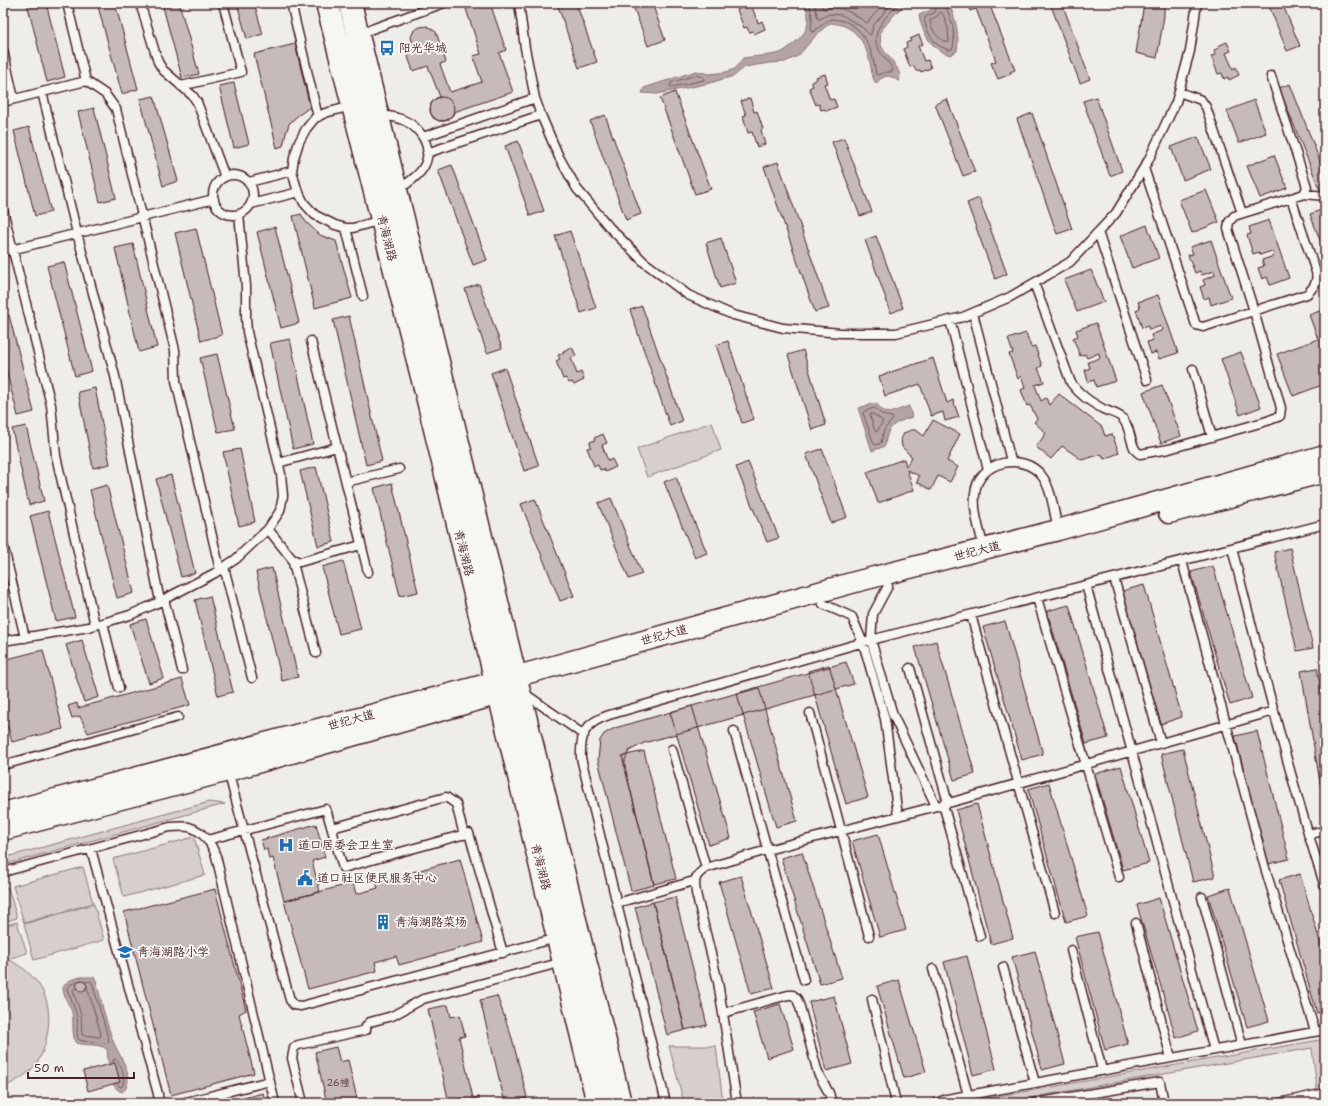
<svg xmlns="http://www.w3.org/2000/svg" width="1328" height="1106" font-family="'Shantell Sans','LXGW WenKai TC',sans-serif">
<rect width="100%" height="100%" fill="#efedea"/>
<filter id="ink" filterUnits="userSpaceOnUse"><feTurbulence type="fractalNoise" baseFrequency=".025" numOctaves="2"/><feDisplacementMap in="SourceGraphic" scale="8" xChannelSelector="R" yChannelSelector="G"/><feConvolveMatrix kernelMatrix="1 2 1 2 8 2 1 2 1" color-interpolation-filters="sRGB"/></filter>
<g filter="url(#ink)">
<path fill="#d7cfce" stroke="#90777c" d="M712,422l9,28 -74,27 -10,-28z
M209,802l16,2 -222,61v-7z
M194,837l11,38 -81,22 -11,-38z
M83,867l10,36 -69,20 -11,-37z
M8,887l9,31 -14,4v-34z
M94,904l10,36 -70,20 -10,-36z
M17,922l10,31 -19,6c34,18 47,43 38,81 -2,10 -7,22 -15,30 -8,7 -18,13 -28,18v-162z
M1325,1039v49l-8,1 -5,-41 -312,55h-40z
M669,1046h47l7,57h-39z"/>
<path fill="#b4a4a5" stroke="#8a6f74" d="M805,3h101l-13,13 -13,16c1,4 0,9 1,13 4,11 23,23 18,37 -8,-8 -16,-8 -23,2 -5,-9 -4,-15 -7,-25 -5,-20 -17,-35 -39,-36l-13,11 -19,22 -13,6 -16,1 -24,4 -11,9 -28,8 -49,10 -15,-1 2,-5 52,-17 14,3 16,-2 9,-3 8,-11c12,-2 26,-2 37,-5 5,-2 9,-6 13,-9 16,-13 18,-22 12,-41z
M932,3h17c6,16 11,30 8,48l-7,4c-5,-2 -11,-4 -15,-8 -9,-8 -14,-20 -16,-32l12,-5 2,-6z
M876,403l6,7 8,3 19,-7 3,11c-18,6 -25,9 -27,29l-13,5 -14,-43z
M81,977h13l2,3c5,20 9,39 16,58 4,13 16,27 16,41 0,5 -1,10 -6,13 -15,-5 -13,-30 -15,-43 -9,-6 -22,-3 -31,-6 -5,-10 -2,-21 -4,-31 -3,-8 -9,-16 -9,-24 3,-8 10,-9 18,-11z"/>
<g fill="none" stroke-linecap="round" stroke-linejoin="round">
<path stroke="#74545c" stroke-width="1" d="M809,3l3,13 -1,16h2l17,-13c32,0 42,28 46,55l1,1 10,-3h5l1,-1c-3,-9 -11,-15 -15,-23 -9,-17 11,-34 21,-45
M814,3l4,16h2l9,-5 13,1 20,12 8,8 1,-1 2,-8 19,-23
M821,3l2,6c20,-4 28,4 44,14l17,-20
M937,3l-2,9 -10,5c-2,8 6,22 13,28 3,2 8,4 12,5l3,-2 1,-7 -1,-14 -8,-24
M941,12l2,2 5,14 1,13 -1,2c-9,-3 -18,-14 -18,-23l6,-3z
M696,75l7,2 1,3 -32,7 -2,-1 1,-3z
M875,408c5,6 9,8 17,9l1,2 -9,11 -3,13 -5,2 -2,-1 -11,-31 2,-2z
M871,414h2l10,7 -6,11 -2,-1 -5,-15z
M76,982l-8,4 -1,3c3,9 8,18 10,28 1,7 -1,14 1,22l4,2 25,2 2,-2 -17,-59 -2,-1 -4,1
M76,988l-3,2 8,25 1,20 18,2 1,-3 -14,-47
M113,1062v-2l2,-1c7,5 11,19 7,28h-2l-3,-3"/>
</g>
<path fill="#c6babb" stroke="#4a1f2b" d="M27,3h19l19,74 -18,5z
M97,3h18l23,86 -16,5z
M162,3h17l20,71 -17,4z
M237,3h17l9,31 -16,5z
M484,3h6l16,47 -7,3 14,39 -59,20 -1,3 -5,5 -3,1h-6l-6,-3 -3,-6 1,-9 5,-5 4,-1 -12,-31 -15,5 -7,-20 8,-3 -3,-11 3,-7 6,-3 7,-1 9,6 10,30 -6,2 10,28 32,-10 -9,-26 8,-2 -15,-45z
M557,3h19l21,59 -18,6z
M632,3h20l13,37 -17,6z
M741,3h14l1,2 -4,2 6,16 4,-2 3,8 -11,5 -1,-3 -4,1 -2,-5 -3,1 -7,-18 4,-2 -2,-4z
M968,3h21l26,67 -5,2 1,2 -13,5 -7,-16 5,-2 -20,-52 -6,2z
M1050,3h12l28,76 -10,4z
M1144,3h20v13l-7,42 -21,-5z
M1268,3h14l18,43 -13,5z
M919,35l4,9 -5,2 6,15 4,-1 3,8 -10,4 -1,-2 -4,1 -2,-5 -4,1 -7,-18 4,-2 -1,-4 5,-2 -1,-2z
M1227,42l4,9 -5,2 7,16 3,-2 3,8 -10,5 -1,-3 -4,2 -2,-6 -4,1 -7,-18 4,-1 -1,-5 5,-2 -1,-2z
M295,44l15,63 -14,10 -7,7 -3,9 -3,13 -6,2 -23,-94z
M825,74l3,9 -4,1 6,16 4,-1 3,8 -11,4 -1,-2 -4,1 -2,-6 -3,1 -7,-17 4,-2 -2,-4 6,-3 -1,-2z
M234,83l15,61 -15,4 -15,-62z
M1290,84l35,90v17l-4,2 -42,-105z
M675,92l36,97 -16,5 -35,-96z
M154,96l24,85 -15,5 -23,-87z
M430 109a12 12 0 1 1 24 0a12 12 0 1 1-24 0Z
M1096,97l26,74 -12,5 -27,-75z
M750,98l4,14 3,-1 6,18 -2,1 4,14 -8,3 -5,-15 -4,1 -5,-17 3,-1 -5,-14z
M947,99l28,73 -12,4 -28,-72z
M1254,100l12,33 -27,10 -12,-32z
M94,108l22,90 -16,4 -22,-90z
M1032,113l40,116 -15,5 -40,-115z
M605,115l36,99 -15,6 -36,-99z
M29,127l22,85 -16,4 -21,-85z
M1198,137l13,32 -28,11 -12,-33z
M844,138l28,74 -12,4 -28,-74z
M518,141l26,70 -14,5 -25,-70z
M1274,155l13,33 -27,10 -13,-32z
M778,162l51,146 -14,4 -51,-145z
M452,165l35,95 -14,5 -35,-95z
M1206,190l13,32 -27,11 -13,-33z
M979,198l28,76 -12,5 -28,-76z
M1324,209l1,4v40l-15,-39z
M301,214l5,8 14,13 16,6 16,57 -37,10 -22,-92z
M1269,220l20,58 -19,7 -3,-8 -5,2 -4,-11 6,-2 -2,-6 12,-4 -2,-5 -12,4 -1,-3 -6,2 -6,-19 4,-1 -2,-7z
M1147,225l12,33 -27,10 -12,-32z
M275,227l24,96 -18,5 -24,-96z
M196,228l26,107 -21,6 -26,-108z
M570,231l26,77 -15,5 -26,-77z
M876,236l27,72 -12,5 -26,-73z
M721,238l15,45 -16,5 -14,-45z
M1211,240l20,58 -20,7 -2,-8 -5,2 -4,-12 5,-2 -2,-5 12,-5 -1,-4 -12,4 -2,-4 -5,2 -7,-18 5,-1 -3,-7z
M133,244l24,103 -18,5 -24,-104z
M64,262l28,109 -17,5 -28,-110z
M1091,270l13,32 -27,10 -13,-32z
M479,284l23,64 -15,5 -22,-64z
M1158,295l20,58 -19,6 -3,-7 -5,2 -4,-12 6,-2 -2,-5 12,-5 -2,-4 -12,4 -1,-4 -6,2 -6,-18 4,-2 -2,-6z
M642,306l40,115 -12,5 -40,-116z
M1325,309v75l-32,12 -16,-42 41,-15 -9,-24z
M9,315l25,97 -16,4 -15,-58v-42z
M349,316l33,145 -16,4 -33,-145z
M1096,323l20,58 -20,6 -2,-7 -6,2 -3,-12 5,-2 -2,-6 12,-4 -1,-5 -12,5 -2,-4 -5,2 -7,-18 5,-2 -2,-6z
M1026,333l5,14 4,-1 7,20 -4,2 6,14 -9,3 6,16 5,-3 3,7 10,-11 43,33 3,9 7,-2 7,19 -15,6 -2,-5 -20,6 -20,-14 -11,13 -15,-12 10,-14 -12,-11 3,-3 -7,-14 -3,1 -6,-16 4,-2 -4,-12 -3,3 -9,-25 4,-1 -5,-14z
M290,339l23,105 -20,5 -23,-106z
M728,341l26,78 -12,4 -26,-78z
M572,347l4,9 -5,2 6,16 4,-2 3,8 -10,5 -2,-3 -3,1 -3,-5 -3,1 -7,-18 4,-2 -2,-4 6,-2 -1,-2z
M803,350l23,75 -14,5 -24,-75z
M1241,352l20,55 -21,8 -19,-56z
M217,354l18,75 -17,3 -18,-74z
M933,358l14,45 6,-3 6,17 -14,4 -2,-9 -12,4 -11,-32 -35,12 -6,-20z
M505,368l34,98 -15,5 -33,-98z
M1162,385l19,51 -20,7 -18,-51z
M95,388l15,76 -17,4 -15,-76z
M933,420l27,14 -13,27 11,6 -8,15 -12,-6 -7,14 -14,-8 2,-6 -12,-6 7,20 -36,13 -11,-31 37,-13 2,7 6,-9 -10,-10 -1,-8 3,-6 7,-3h5l8,6z
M26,426l18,75 -15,4 -17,-76z
M603,434l4,9 -5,2 6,16 4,-2 4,8 -11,5 -1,-3 -4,1 -2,-5 -4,1 -7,-18 4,-1 -1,-5 5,-2 -1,-2z
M240,449l15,73 -16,4 -16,-74z
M822,449l25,68 -16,6 -25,-69z
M748,462l31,76 -12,4 -31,-75z
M316,467l18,75 -16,4 -18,-75z
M171,475l24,98 -14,4 -25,-98z
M676,477l31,76 -12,5 -31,-76z
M392,483l26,109 -18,4 -26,-108z
M107,485l27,108 -17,5 -27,-108z
M611,498l31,76 -13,5 -31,-76z
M535,499l39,97 -14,5 -39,-97z
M48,511l27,106 -19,4 -26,-105z
M1290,548l23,100 -16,3 -23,-99z
M343,561l18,68 -22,5 -17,-67z
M1213,566l39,132 -22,7 -39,-133z
M272,568l26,109 -16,4 -26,-109z
M1144,585l38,132 -21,7 -39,-133z
M210,596l23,96 -15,4 -23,-96z
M1069,605l39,133 -22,6 -39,-133z
M146,619l18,59 -15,5 -19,-59z
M1005,621l38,133 -21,6 -39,-133z
M82,640l17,57 -15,5 -18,-57z
M936,641l39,133 -21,6 -39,-133z
M43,650l20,79 -51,13 -4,-15 -5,2v-69z
M846,662l8,22 -210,59 -15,8 -4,9v8l29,117 -23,6 -33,-131 2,-20 4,-6 11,-6z
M829,665l39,132 -22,7 -38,-133z
M1317,668l8,45v87h-2l-22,-129z
M182,679l8,26 -102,28 -8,-17 -8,2 -4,-12 9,-3 1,5z
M759,688l38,133 -21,6 -39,-133z
M692,706l39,132 -22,7 -39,-133z
M1257,731l32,128 -21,5 -33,-128z
M1183,749l32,128 -22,5 -32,-128z
M644,751l32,128 -22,5 -32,-128z
M1121,766l28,97 -26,7 -28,-96z
M1049,783l39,133 -22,6 -38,-133z
M977,804l36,134 -22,6 -35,-134z
M316,824l9,33 -13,4 8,31 -36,9 -11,-43 -4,1 -2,-10 -3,1 -3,-10z
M878,834l28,96 -26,7 -28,-96z
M802,852l40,126 -22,6 -39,-126z
M460,859l23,83 -84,23 -3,-9 -21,6 2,9 -69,18 -24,-88 69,-18 3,11 22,-6 -2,-6z
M1300,874l25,85v52l-8,2 -38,-133z
M741,876l33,112 -23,6 -32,-112z
M1230,888l39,133 -22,6 -39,-132z
M215,889l31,121 -7,4 15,59 -83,22 -47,-183z
M675,897l32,128 -22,5 -32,-128z
M1159,898l39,133 -22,7 -39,-133z
M653,902l32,128 -18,5 -32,-128z
M1098,932l30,112 -23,6 -30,-113z
M1035,951l30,113 -23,6 -30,-113z
M967,956l29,113 -23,6 -29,-113z
M82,980l3,2 2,4 -3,5h-4l-4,-5 2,-5z
M899,980l27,92 -22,6 -27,-92z
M497,996l15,42 15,59 -7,3 -13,3h-2l-25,-103z
M834,996l18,68 -26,7 -17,-69z
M780,1004l14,45 -27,9 -14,-46z
M448,1005l3,12 9,-2 5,21 -6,1 14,61 6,-1 1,6h-31l-21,-94z
M336,1047l4,15 8,-2 10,43h-31l-12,-51z
M115,1063l5,19 -32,9 -5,-20z
M263,1093l3,10h-29l-1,-3z
M527,1099l1,4h-21l13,-3z
M236,1100l1,3h-12z"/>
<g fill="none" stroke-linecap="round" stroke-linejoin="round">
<g stroke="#4a1f2b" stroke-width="11">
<path id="service" d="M140,3l18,59 5,8 30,26 4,6 28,75
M291,3l27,114
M519,3l6,45 10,50 6,17
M358,34l86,-31
M3,50l11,49
M86,81l19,13 11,15 59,241 1,31 44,189
M181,86l60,-14 -18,-69
M42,92l35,141 38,143 45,225
M1179,92l22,8 5,7 36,106
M3,102l83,-21 -19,-78
M352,106l-27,7 -10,5 -9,11 -7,13 -5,16 -2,13 5,18 7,14 11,12 20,10 11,3h7l28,-8
M379,115c6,1 12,1 18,3 21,5 39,29 26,50 -5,9 -17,16 -25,22
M423,137l112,-39
M427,153l114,-38 18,42 18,32 33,39 34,34 44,33 45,20 50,13 58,5h55l67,-16 47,-20 60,-35 46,-49 32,-52 28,-59 14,-51 7,-48
M1144,168l52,157 7,2 104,-33c7,-7 11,-12 9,-22l-25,-74
M213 195a20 20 0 1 1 40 0a20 20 0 1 1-40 0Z
M249,182l43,-11
M1304,194l21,2
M251,204l48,-12
M3,210l48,195 5,51 39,169
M346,228l17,68
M1098,232l49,148
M3,252l211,-53
M1034,283l37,100c9,12 18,18 32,26 6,3 14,4 19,9 10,9 7,31 18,36l29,-5 98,-28 13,-5 1,-8 -27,-97 -26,-82 1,-7 5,-6 70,-22 3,-7 -36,-111
M973,313l38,148
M950,320l38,150
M311,341l57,231
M1193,369l19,68
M278,463l59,-16
M346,482l53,-13
M268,529l24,30 8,3 61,-17
M3,544l22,94
M1232,548c29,114 57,228 93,339
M984,549c-4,-18 -11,-37 -9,-55 2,-33 48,-43 67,-18 10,13 12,38 16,53
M292,559l24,94
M1182,561l83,307 50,163
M224,567l28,111
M1114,578l47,165
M1086,585l128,465
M888,586l-15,28 -2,26 22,75 43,91
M1037,598l82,279
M164,599l18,71
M823,604l29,13 11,26 22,76 13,97
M971,615l84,298
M103,623l16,65
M3,641l86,-14 41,-12 25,-11 60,-31 21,-14 32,-30 12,-18 3,-15 -2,-22 -34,-142 -1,-15v-31l-7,-72
M910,668l38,135
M524,693l60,42
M810,713l59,223
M734,731l70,249
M672,749l34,119
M3,765l175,-48
M228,771l62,229 4,5 7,1 256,-68
M943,804l37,132
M332,828l114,-31 10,7 8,31
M1308,834l17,-3
M207,840l119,-31 17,59 126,-35 34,120
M91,849l67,245 1,9
M3,872l167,-45c6,0 14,-1 19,0 14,4 23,17 27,29l59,247
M1202,897l40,148
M617,903l77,-22
M1136,923l35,135
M1071,950l31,120
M1003,967l32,116
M933,969l35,126
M872,999l24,104
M723,1013l65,-18h5l4,4 3,8 18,66 11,20 3,10
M182,1103l88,-22
M303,1103l-11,-45 2,-10 4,-3 68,-15v-4l4,-4 22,-6 31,-17 140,-37
M666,1103l-85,-345c-1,-25 4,-35 28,-43l262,-75 454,-116
M737,1103l-19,-121 -22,-89c-2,-13 -2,-17 10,-25l61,-18 189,-49 318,-90
M936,1103l11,-4 378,-69
M1034,1103l126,-21 4,21
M1279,1103l46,-10"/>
</g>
<g stroke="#4a1f2b" stroke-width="23">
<path id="tertiary" d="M1169,513l156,-41
M3,813l533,-142 319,-89 203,-52 267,-75
M3,830l225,-59 279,-79"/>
</g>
<g stroke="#4a1f2b" stroke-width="25">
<path id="secondary" d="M327,3l101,397 170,703
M350,3l270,1100"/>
</g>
<use href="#service" stroke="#f6f6f2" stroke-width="8"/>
<use href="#tertiary" stroke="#f6f6f2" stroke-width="20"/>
<use href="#secondary" stroke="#f6f6f2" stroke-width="22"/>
</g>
</g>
<defs>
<g id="bus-bare" transform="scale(1.2)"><path d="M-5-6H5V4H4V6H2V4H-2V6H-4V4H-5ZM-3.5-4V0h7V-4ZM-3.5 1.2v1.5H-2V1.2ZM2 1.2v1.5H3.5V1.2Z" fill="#1f6fb2" stroke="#f6f6f2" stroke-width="2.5" paint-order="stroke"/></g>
<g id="hospital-bare" transform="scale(1.2)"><path d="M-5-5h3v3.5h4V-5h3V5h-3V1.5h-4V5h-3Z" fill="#1f6fb2" stroke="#f6f6f2" stroke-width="2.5" paint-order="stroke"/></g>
<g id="civic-bare" transform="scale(1.2)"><path d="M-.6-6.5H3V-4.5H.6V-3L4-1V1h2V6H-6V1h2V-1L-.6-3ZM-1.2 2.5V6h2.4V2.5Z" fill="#1f6fb2" stroke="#f6f6f2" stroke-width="2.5" paint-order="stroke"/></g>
<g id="building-bare" transform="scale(1.2)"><path d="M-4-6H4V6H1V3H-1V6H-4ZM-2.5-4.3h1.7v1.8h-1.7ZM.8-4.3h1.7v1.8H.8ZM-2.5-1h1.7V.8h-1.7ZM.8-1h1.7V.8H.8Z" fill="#1f6fb2" stroke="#f6f6f2" stroke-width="2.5" paint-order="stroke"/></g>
<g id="school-bare" transform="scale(1.2)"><path d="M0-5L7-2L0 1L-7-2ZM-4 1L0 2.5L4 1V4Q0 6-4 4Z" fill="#1f6fb2" stroke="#f6f6f2" stroke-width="2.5" paint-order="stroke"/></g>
</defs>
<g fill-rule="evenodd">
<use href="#bus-bare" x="387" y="48"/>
<use href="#hospital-bare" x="286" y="845"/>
<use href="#civic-bare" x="305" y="878"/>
<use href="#building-bare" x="383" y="922"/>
<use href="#school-bare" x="125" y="952"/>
</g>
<g text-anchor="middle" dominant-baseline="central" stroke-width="3.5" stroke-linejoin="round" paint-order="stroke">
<g font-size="10" fill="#69464f">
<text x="338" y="1082">26幢</text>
</g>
<g font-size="12" fill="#4a1f2b" stroke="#f6f6f2" text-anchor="start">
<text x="399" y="48">阳光华城</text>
<text x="298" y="845">道口居委会卫生室</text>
<text x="317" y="878">道口社区便民服务中心</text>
<text x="395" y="922">青海湖路菜场</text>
<text x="137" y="952">青海湖路小学</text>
</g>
<g font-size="12" fill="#4a1f2b" stroke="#f6f6f2">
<text transform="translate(387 238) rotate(76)">青海湖路</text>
<text transform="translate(977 551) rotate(-14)">世纪大道</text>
<text transform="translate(464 553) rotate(76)">青海湖路</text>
<text transform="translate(664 635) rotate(-15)">世纪大道</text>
<text transform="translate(351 720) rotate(-15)">世纪大道</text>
<text transform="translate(541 867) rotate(76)">青海湖路</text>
</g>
</g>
<rect width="1328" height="1106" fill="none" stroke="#f6f6f2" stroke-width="16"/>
<rect x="8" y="8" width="1312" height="1090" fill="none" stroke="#4a1f2b" stroke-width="1.5" filter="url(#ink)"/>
<path d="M28 1072v6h106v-6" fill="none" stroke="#4a1f2b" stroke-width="2"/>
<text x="34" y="1072" font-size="12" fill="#4a1f2b" stroke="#f6f6f2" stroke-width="3" paint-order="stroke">50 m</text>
</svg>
